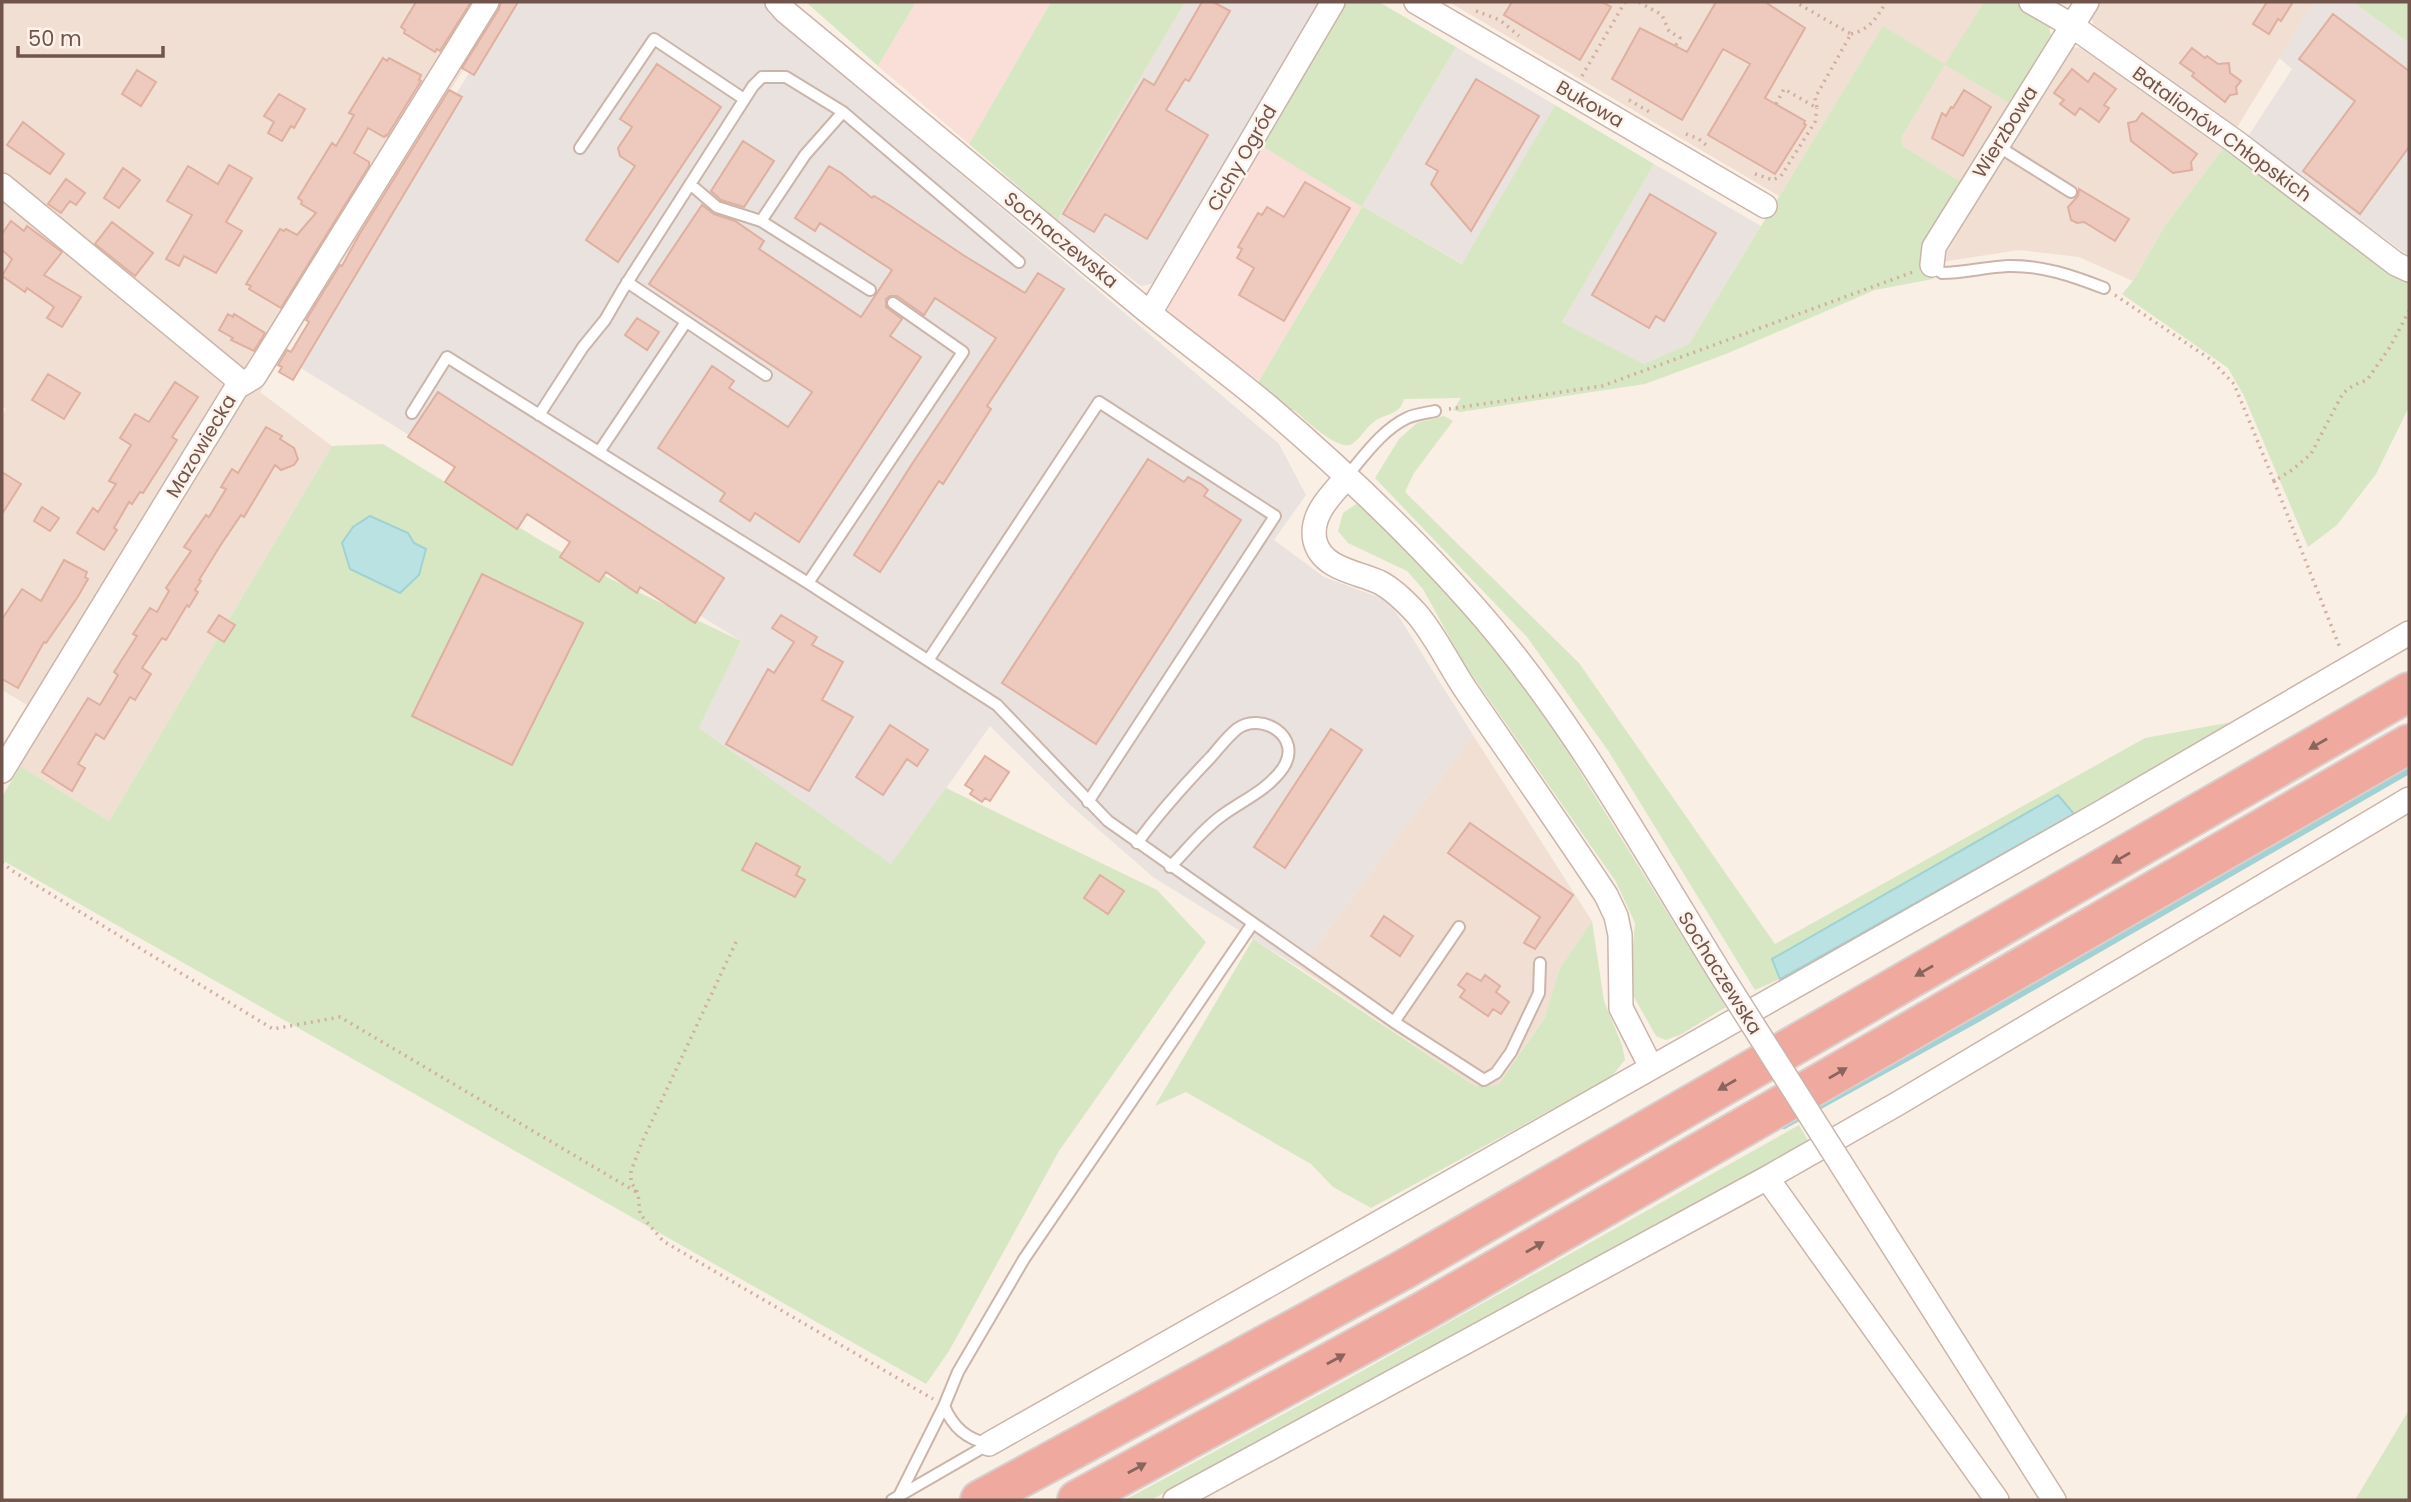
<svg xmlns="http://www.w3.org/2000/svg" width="2411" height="1502" font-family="Poppins,sans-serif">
<rect width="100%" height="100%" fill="#faefe4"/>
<path fill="#f1dfd3" d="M2,2h504l-246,390 72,54 -223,375 -107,-66v-9l25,-41 -25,-15v-275l4,-6 -4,-3z
M1449,2h535l-38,63 63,38 -43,73 -8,4 -55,-34 -2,-8 44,-73 -62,-38 -104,169z
M2098,2h216l-78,127 -72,-53 -3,4 -66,-49 -4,-17z
M2085,47l138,101 -59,79 -31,54 -54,-24 -60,-7 -78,12 129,-214z
M1473,735l119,186 -32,47 -14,47 -48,70 -23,1 -175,-118z"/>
<path fill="#faded8" d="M916,2h135l-82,142 -91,-78z
M1262,146l100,60 -103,175 -93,-69z"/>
<path fill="#eae2de" d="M514,2h253l156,140 356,302 27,51 -32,45 50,37 65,24 84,134 -173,233 -147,-91 -85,-74 -78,-77 -98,139 -193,-137 42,-87 -453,-281z
M1185,2h136l-166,281 -14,3 -84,-66z
M2314,2h39l56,41v213l-162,-118 45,-69 -13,-11z
M1456,47l99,58 -92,159 -101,-58z
M1654,164l107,62 -72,118 -45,20 -82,-42z"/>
<path fill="#d7e7c4" d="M806,2h110l-38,64z
M1051,2h134l-128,218 -88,-76z
M1347,2h32l77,45 -94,159 100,58 93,-159 99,59 -92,158 82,42 45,-20 194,-318 62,38 39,-62h34l30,18 3,16 -42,67 -64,-38 -44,73 2,8 55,34 8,-4 -41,78 8,25 -58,11 -149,64 -81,30 -185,28 -7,-2 8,-12 -57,1c-4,16 -17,14 -29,22 -9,6 -14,17 -23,23 -14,8 -47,-25 -58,-34h-4l-34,-24 106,-179 -100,-61z
M2353,2h56v41z
M2223,148l186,132v127l-33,67 -39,51 -29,22 -64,-151 -16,-28 -106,-74 11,-13 31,-54z
M1444,416l9,5 -39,52 -9,19 174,171 196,281 370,-206 92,-17 -163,93 -16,-19 -286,164 8,20 -25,11 -146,-238 -82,-115 -152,-159 24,-39 18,-16z
M383,444l160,98 66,36 132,63 -42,87 192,136 55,-76 211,102 49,52 -147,209 -110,200 -23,33 -924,-524v-63l18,-31 89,55 223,-375z
M1356,504l16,7 116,124 56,79 182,293 -46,28 -14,5 -10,-4 -22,-39 -4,-16 5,-58 -19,-41 -153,-220 -40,-73 -16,-18 -59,-28 -10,-12 5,-18z
M1592,921l12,80 18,44 3,15 -14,17 -240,131 -38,-21 -22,-23 -125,-72 -31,14 98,-167 222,147 23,-1 47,-68 15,-49z
M1799,1125l10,17 -658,358h-26l221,-120z
M2409,1410v90h-54z"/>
<path fill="#bae2e2" stroke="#a1d2d3" stroke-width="2" d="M370,516l38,17 6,10 12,6 -7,26 -19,18 -50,-24 -8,-26 11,-16z
M2058,795l16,19 -294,165 -8,-20z"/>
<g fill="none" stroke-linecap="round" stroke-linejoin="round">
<path stroke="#a1d2d3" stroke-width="6" d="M1784,1126l194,-107 431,-248"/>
</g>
<path fill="#eecabe" stroke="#dfaf9f" stroke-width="2" d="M416,2h55l-31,49 -3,-2 -2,3 -31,-19 1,-3 -4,-3z
M501,2h17l-44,73 -12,-7 37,-59z
M1202,2h11l17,9 -41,70 -4,-2 -19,31 42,25 -61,104 -42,-25 -11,18 -31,-18 81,-135 10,6z
M1512,2h90l9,5 -31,53 -76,-45z
M1716,2h49l40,26 -40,70 40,23 -1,3 2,1 -31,49 -67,-39 42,-71 -27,-15 -41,71 -70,-41 28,-51 47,24z
M2267,2h26l-12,19 -3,-2 -9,15 -16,-10z
M2333,14l76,57v76l-49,67 -57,-43 52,-70 -56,-42z
M2192,48l13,10 2,-2 11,8 11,-1 1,10 11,8 -5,6 1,7 -7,1 -5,7 -33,-26 2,-3 -14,-10z
M383,58l4,3 2,-3 32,17 -2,5 2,1 -34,55 -1,-1 -2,2 -16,-9 -14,25 15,9v4l-88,142 -32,-19 2,-3 -5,-2 34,-55 4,2 2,-2 11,6 19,-22 -15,-9 1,-3 -4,-3 34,-55 4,3 9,-15 9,-16 -5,-2z
M657,64l64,43 -103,155 -32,-22 49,-74 -15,-10 -2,-8 14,-21 -12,-8z
M2072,69l16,13 6,-9 22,16 -12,16 5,3 -10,14 -19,-14 -5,7 -15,-11 4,-4 -10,-7z
M137,70l19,12 -15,24 -19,-12z
M1476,79l63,37 -68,115 -40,-47 7,-13 -12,-7z
M449,90l13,7 -169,283 -14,-8 3,-5 -4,-2 9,-15 4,2 18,-30 -3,-2 34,-55 2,1 17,-31z
M1964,90l27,17 -28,49 -31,-18 10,-25 4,3 5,-9 2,1z
M279,94l26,15 -11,19 -3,-2 -9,15 -14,-8 6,-11 -10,-6z
M2142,113l55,41 -6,8 1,8 -19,3 -42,-32 -3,-18 8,-2z
M23,122l41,32 -14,20 -43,-29z
M743,141l31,20 -30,46 -23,-7 -10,-9z
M229,165l23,13 -26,44 16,9 -26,42 -32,-17 -5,10 -13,-7 26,-44 -25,-14 21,-35 30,18z
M829,166l12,7 31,25 2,-2 15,9 74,50 62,38 13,-20 26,16 -77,117 4,3 -48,75 -4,-3 -59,91 -26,-17 58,-91 84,-126 -61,-40 -11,17 -27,-19h-7l-4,3v8l16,12 -12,17 31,21 -122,185 -44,-29 -5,8 -30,-20 5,-8 -67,-45 54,-82 22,15 -5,7 59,39 24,-35 -163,-108 53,-79 12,9 21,7 29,20 -5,8 102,68 31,-47 -72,-47 -5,8 -20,-13z
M123,168l17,12 -21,28 -15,-10z
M66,179l19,14 -9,12 -6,-4 -9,12 -13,-9z
M1305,182l45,26 -66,113 -45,-26 15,-27 -17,-10 5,-9 -4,-2 20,-34 4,2 5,-8 17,10z
M2079,189l50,30 -14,22 -31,-19 -7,1 -6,-3 -3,-13 10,-11z
M1650,194l66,39 -52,88 -8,-5 -7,12 -57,-33z
M11,221l13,10 3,-5 35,26 -18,23 37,22 -19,30 -15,-9 7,-11 -27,-19 -2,4 -23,-16 10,-17 -10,-9v-16z
M112,222l41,31 -18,23 -40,-32z
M228,314l5,3 1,-3 31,19 -11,18 -23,-11 2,-2 -14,-8z
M637,318l22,14 -12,18 -22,-15z
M48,374l32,19 -16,26 -32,-19z
M175,382l23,15 -26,40 5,3 -34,53 -3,-1 -8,12 -3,-2 -15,26 3,2 -13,20 -27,-17 16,-25 5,4 18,-28 -7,-3 22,-36 -11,-7 15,-24 14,8z
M438,392l286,186 -29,45 -55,-36 -3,6 -31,-21 -7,10 -39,-25 10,-15 -43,-28 -10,15 -72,-47 10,-15 -47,-30z
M266,427l16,9 -2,3 14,9 4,11 -4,6 -13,5 -6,-5 -31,52 -3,-2 -21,31 -21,34 2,1 -6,9 3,2 -9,15 -2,-2 -21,35 -4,-2 -20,30 9,6 -16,26 -5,-3 -26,42 -8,-5 -18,30 7,4 -13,23 -30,-19 46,-74 12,7 18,-30 -4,-3 23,-36 -4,-2 17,-26 7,4 12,-21 -3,-3 25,-37 -7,-4 22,-32 3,2 17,-28 -5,-2 11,-18 6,4z
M1148,459l36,23 4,-5 13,7 7,6 -4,6 37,24 -145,224 -94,-61z
M2,472l19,12 -19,30z
M42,507l17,11 -9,13 -16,-10z
M64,560l23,12 -2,5 3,2 -11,19 -31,45 -2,-1 -26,46 -16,-9v-60l20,-30 19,12z
M482,574l101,49 -71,142 -100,-49z
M219,615l16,10 -11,17 -16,-10z
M781,615l36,22 -5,8 31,17 -21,38 31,17 -44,74 -83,-47 42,-75 6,4 20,-31 -22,-14z
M890,725l38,25 -11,16 -10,-7 -24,36 -27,-18z
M1331,729l31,21 -77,118 -31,-21z
M985,756l24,16 -19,29 -5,-3 -3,4 -12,-8 3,-4 -8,-5z
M1470,823l103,72 -38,54 -11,-6 16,-26 -92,-64z
M756,843l44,24 -4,8 9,5 -10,17 -53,-27z
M1100,875l24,16 -16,23 -24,-16z
M1384,916l29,20 -13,20 -29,-20z
M1467,973l14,8 4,-6 15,11 -4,6 13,10 -8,12 -8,-5 -5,7 -28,-19 5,-7 -7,-5z"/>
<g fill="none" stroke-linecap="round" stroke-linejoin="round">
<g stroke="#cbb5ab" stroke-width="14">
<path id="lane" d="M843,112l-38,43 -44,66 109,69
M1996,145l75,47
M580,148l74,-109 90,60
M690,184l27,23 44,14
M1932,265l10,8c22,0 43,-6 66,-7 34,-1 65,10 96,22
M627,282l139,93
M412,413l35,-56 361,226 189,122 111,116 145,102 -229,336 -66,113 -14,34 -45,90
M539,415l44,-68 22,-27 18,-31 130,-203 9,-9h24l57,35 176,150
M599,452l87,-130
M1347,476c17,-20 35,-46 60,-58 8,-4 19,-5 28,-7
M808,583l155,-231 -70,-49
M929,659l170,-257 176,114 -187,286
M1137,843c23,-31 48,-59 74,-86 8,-9 16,-20 26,-28 23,-18 67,7 46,39 -16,23 -42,33 -63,49 -19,14 -34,34 -50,50
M1253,923l141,99 90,58 12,-7 15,-21 28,-59 1,-30
M1394,1022l65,-95
M944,1406c9,21 22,33 45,38
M892,1500l97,-56"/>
</g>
<g stroke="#cbb5ab" stroke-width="26">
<path id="street" d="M777,2l9,10c120,100 240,200 361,299 41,33 83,63 123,97 70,60 139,125 200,194 99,111 172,245 250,371
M1416,2l349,204
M2031,2l40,23 165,117 160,122 13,6
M2,185l233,192 2,10 -235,384
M1932,265l2,-18 153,-245
M1150,313l183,-311
M237,387l17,-10 233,-375
M1347,477c-15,17 -38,38 -32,64 7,28 42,31 64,41 14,7 26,19 37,31 19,21 35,56 52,80 46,67 93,134 138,202l10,21 4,19 1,73 30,59
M1767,1178l230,322
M1855,1186l199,314
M989,1444l1111,-631 309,-180
M1175,1500l592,-322 130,-74 512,-305"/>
</g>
<g stroke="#d7cfcd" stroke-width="42">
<path id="highway" d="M980,1500l423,-230 1006,-578
M1077,1500l345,-188 987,-568"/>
</g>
<path stroke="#d2aea1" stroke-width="3.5" stroke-dasharray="2 5" stroke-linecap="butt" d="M1639,2l23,13 7,16 11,7 -4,7
M1476,11l24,9 19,16
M1851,34c19,-5 25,-15 35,-32
M1582,76l43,-74
M1629,100l24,14
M1776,104l8,-15 33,19 -2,-10 36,-64 -56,-32
M1686,134l13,5 7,6
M1755,174l18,6 8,-4 34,-54 2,-14
M2115,295l95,64 24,25 40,97 18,-11 19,-16 32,-61 11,-8 13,-5 23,-33 19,-36
M1449,409l153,-23 311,-114
M2274,481l66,167
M2,862l9,8 262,159 67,-12 298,176
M736,942l-94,200 -11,29v11l7,11 2,21 23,27 270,158"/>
<use href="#lane" stroke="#fff" stroke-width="10"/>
<use href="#street" stroke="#fff" stroke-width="23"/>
<use href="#highway" stroke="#f0a99f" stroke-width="38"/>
<g stroke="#cbb5ab" stroke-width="26" stroke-linecap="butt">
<path id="street-bridge" d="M1720,973l135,213"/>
</g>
<use href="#street-bridge" stroke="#fff" stroke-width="23"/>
</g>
<defs><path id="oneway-solid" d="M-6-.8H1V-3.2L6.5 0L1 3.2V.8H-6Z" transform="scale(1.75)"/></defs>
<g fill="#8a655d">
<use href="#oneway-solid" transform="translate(2318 744) rotate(150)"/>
<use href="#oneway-solid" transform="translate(2121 858) rotate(150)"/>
<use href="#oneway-solid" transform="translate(1924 971) rotate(150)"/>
<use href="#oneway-solid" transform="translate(1838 1073) rotate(-30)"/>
<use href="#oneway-solid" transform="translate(1727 1085) rotate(150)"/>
<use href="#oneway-solid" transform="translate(1535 1247) rotate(-30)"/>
<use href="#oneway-solid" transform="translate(1336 1359) rotate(-29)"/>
<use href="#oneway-solid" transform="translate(1137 1468) rotate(-29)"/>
</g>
<g text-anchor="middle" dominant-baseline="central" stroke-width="5" stroke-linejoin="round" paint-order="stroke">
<g font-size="19" fill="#71544c" stroke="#fef3ea">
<text transform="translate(1590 104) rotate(30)">Bukowa</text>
<text transform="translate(2005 132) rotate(-58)">Wierzbowa</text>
<text transform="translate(2222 134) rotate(36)">Batalionów Chłopskich</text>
<text transform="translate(1242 158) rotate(-60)">Cichy Ogród</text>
<text transform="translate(1061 240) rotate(39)">Sochaczewska</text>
<text transform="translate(201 446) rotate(-59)">Mazowiecka</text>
<text transform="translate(1720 973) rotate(58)">Sochaczewska</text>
</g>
</g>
<rect width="2411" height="1502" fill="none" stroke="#71544c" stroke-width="7"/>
<path d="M18 46v10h145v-10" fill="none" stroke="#71544c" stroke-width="3.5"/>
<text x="28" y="46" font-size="21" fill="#71544c" stroke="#fef3ea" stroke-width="5" paint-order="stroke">50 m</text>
</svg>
